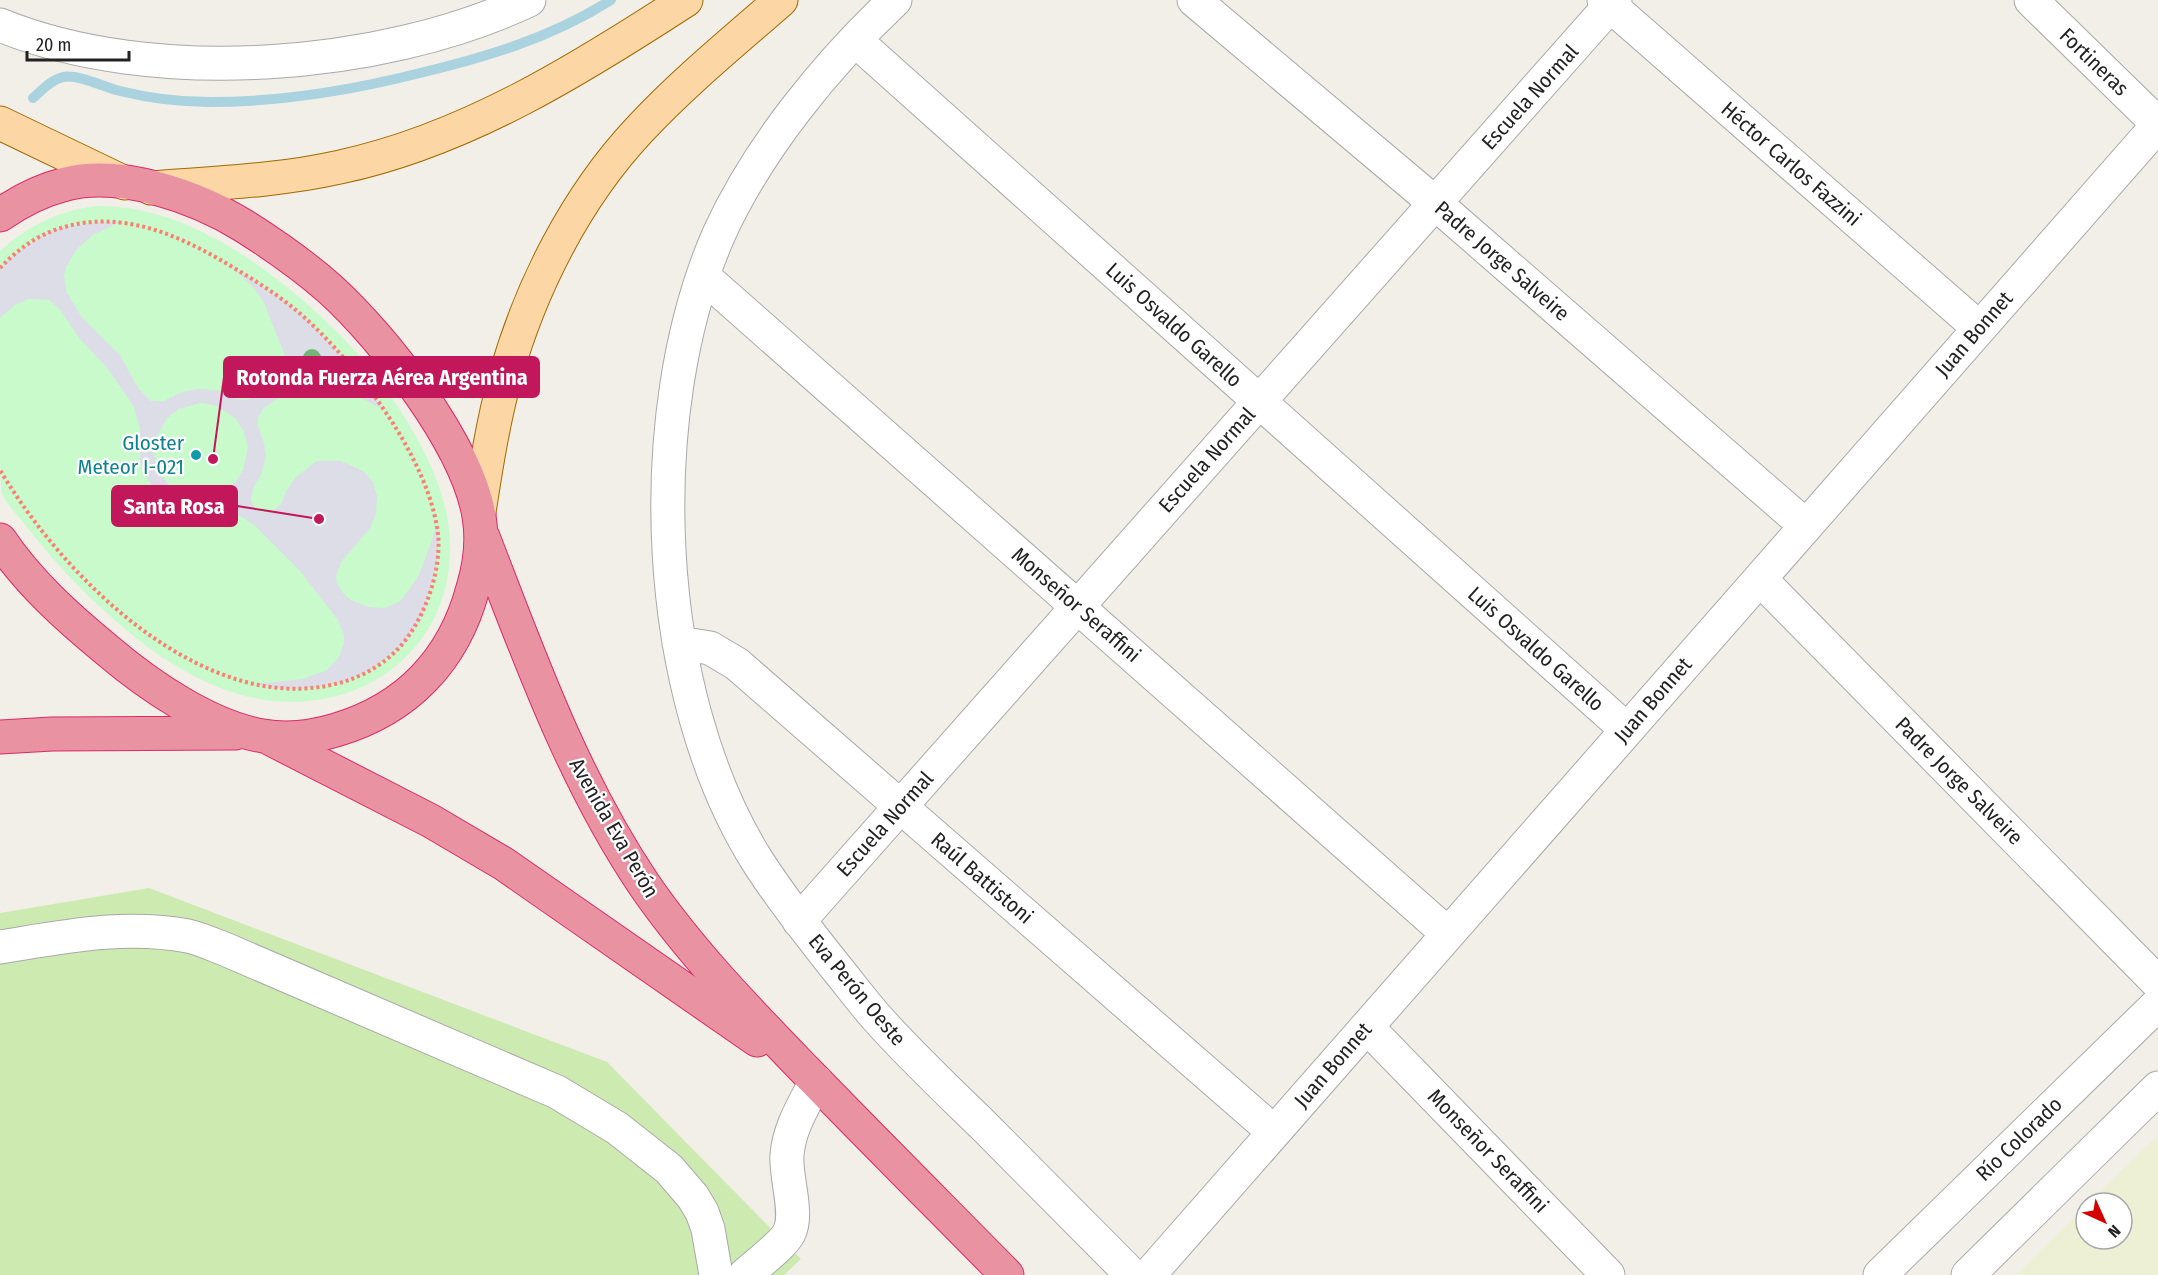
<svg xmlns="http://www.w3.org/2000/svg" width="2158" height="1275" font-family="'Fira Sans Condensed',sans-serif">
<rect width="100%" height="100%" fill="#f2efe9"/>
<path fill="#eef0d5" d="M2158,1135v140h-142l70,-69v33h36v-36h-33z"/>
<path fill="#cdebb0" d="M149,888l458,174 194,197 -17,16h-784v-362z"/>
<path fill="#c8facc" d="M96,206c93,-2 184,68 246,131 45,46 101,128 107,192 13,123 -98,198 -211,165 -54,-16 -100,-52 -140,-89 -28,-26 -52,-53 -75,-83 -7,-8 -16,-18 -21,-28 -2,-11 -2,-41 -2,-55 0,-63 0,-125 0,-188 28,-25 58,-40 96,-45z"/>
<path fill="#dddde8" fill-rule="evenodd" d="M101,222h19l-27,13 -16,14 -11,18 -2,8 3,18 14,23 39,39 18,33 13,13h13l18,-9 17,-3 18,1 20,9 10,1 13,-8 24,-23 1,-13 -21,-53 -9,-14 -26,-24 48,30 28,22 40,42 39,51 -31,-16 -23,-8h-25l-23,9 -19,14 -5,8v9l6,17 2,13 -5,19 -7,11 -3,11v5l6,8 8,3 8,-2 8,-7 6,-14 9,-13 21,-16h24l22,10 10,11 2,7 2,8 -1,17 -6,14 -29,34 -5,15 1,7 8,11 6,5 17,7 17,1 15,-7 5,-6 14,-20 18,-49 2,12 -2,25 -13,48 -13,23 -8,11 -34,26 -23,10 -36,7 -26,1 -30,-5 49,-5 24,-9 12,-13 5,-14v-8l-6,-15 -38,-49 -46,-46 -12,-8 -15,-5 -26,2 -19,-3 -17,-10 -9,-8 -14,-24 -2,-9v-32l-6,-21 -25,-37 -29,-31 -20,-29 -11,-10 -21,-1 -13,6 -15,13v-50l12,-12 32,-22 18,-7zM201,403l16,3 19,13 8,13 4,15 -5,23 -8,13 -20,12 -15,3 -16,-4 -14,-7 -13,-19 -3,-15 2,-15 11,-20 12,-9z"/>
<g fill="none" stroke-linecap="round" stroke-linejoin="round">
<path stroke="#aad3df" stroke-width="10" d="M33,98c9,-8 18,-18 30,-21 15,-3 41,10 57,14 28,7 61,11 90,11 70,0 138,-11 206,-28 68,-16 135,-36 195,-74"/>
<g stroke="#a9a9a9" stroke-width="35">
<path id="minor" d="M895,0c-68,64 -137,148 -176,234 -79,180 -67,461 39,628 23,36 49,69 76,103 14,17 28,36 43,53 33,37 70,72 106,107 50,50 100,100 149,150
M1194,0l241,203 371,323
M1604,0l375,328
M2031,0l127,124
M0,25c152,62 381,45 529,-25
M855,40l772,690
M703,276l745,658
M1760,579l398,404
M679,643l31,5 27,16 537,468
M799,921l816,-921
M0,947c63,-10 124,-23 188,-11 13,3 26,9 39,14l330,142 60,36 52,41 24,28 9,15 6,17 8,46
M1367,1027l241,248
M745,1275c11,-10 38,-30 44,-42 10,-20 -4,-56 -2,-78 2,-27 17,-50 29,-74
M1149,1275l1009,-1150
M1880,1275l278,-271
M1968,1275l190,-187"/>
</g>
<g stroke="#a06b00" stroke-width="35">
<path id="major" d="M0,123l125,60
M151,188c63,-5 127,-7 189,-21 126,-27 240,-98 346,-167
M479,512c7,-45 14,-90 26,-134 25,-90 71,-181 135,-249 44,-47 93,-87 141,-129"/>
</g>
<g stroke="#dc2a67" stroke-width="35">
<path id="highway" d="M0,215c20,-14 42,-25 66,-31 56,-14 131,13 178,42 30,19 60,40 86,63 54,49 137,155 149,227 4,24 1,49 -6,72 -19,72 -66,121 -137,142 -23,7 -49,10 -73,6 -54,-9 -115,-51 -156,-86 -39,-32 -78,-67 -107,-110
M483,537c46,119 89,240 160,346 47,69 106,129 163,188 67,69 134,136 201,204
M0,737l52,-3 183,-1
M271,739l160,82 73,43 253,176"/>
</g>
<path stroke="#fa8072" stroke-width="4" stroke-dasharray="3 3" stroke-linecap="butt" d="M0,268c17,-18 37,-33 61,-40 60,-19 118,7 168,37 27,16 53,32 76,53 54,49 124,141 133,216 4,38 -15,91 -43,118 -34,33 -85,42 -131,34 -108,-19 -210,-125 -264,-216"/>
<use href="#minor" stroke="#fff" stroke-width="33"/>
<use href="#major" stroke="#fcd6a4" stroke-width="33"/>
<use href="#highway" stroke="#e892a2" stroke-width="33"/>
</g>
<circle fill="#74b475" cx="312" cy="358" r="9"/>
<circle fill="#0f9aa8" stroke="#fff" stroke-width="2" cx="196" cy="455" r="6"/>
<g text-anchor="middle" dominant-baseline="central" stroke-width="4.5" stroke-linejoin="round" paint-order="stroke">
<g font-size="21" fill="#222" stroke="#fff">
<text transform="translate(2094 62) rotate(44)">Fortineras</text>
<text transform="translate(1530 97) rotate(-48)">Escuela Normal</text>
<text transform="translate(1791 164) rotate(41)">Héctor Carlos Fazzini</text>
<text transform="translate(1502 261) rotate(41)">Padre Jorge Salveire</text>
<text transform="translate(1174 325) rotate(42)">Luis Osvaldo Garello</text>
<text transform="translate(1974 334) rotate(-49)">Juan Bonnet</text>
<text transform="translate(1207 460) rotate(-48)">Escuela Normal</text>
<text transform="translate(1076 605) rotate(41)">Monseñor Seraffini</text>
<text transform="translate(1536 649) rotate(42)">Luis Osvaldo Garello</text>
<text transform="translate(1653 700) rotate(-49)">Juan Bonnet</text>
<text transform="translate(1959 781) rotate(45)">Padre Jorge Salveire</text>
<text transform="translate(885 824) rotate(-48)">Escuela Normal</text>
<text transform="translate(614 828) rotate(60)">Avenida Eva Perón</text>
<text transform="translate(982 878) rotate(41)">Raúl Battistoni</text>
<text transform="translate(857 990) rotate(50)">Eva Perón Oeste</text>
<text transform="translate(1333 1065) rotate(-49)">Juan Bonnet</text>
<text transform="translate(2019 1139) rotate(-44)">Río Colorado</text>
<text transform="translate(1488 1151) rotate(46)">Monseñor Seraffini</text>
</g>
<g font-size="21" fill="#0d838f" stroke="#fff" text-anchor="end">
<text x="184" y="443">Gloster<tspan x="184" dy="24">Meteor I-021</tspan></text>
</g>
</g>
<path fill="none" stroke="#c2185b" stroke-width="2" d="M213 459L224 377M319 519L237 506"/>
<g fill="#c2185b" stroke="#fff" stroke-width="2">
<circle cx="213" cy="459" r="6"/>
<circle cx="319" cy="519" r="6"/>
</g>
<g fill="#c2185b" stroke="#c2185b" stroke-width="2">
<rect x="224" y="357" width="315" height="40" rx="6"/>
<rect x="112" y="486" width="125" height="40" rx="6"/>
</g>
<g font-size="22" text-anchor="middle" font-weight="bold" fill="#fff">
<text x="382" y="385">Rotonda Fuerza Aérea Argentina</text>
<text x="174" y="514">Santa Rosa</text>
</g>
<g transform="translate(2104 1221) rotate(135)"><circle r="28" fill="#ffffff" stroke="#a7a7a7" stroke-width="1.5"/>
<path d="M0-4.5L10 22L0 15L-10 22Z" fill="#d40000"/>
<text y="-9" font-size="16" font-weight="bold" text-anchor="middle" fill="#222222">N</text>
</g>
<path d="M27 51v9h102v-9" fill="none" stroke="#222222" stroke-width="3"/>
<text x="36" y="51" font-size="18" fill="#222222" stroke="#ffffff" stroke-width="4.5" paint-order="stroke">20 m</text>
</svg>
